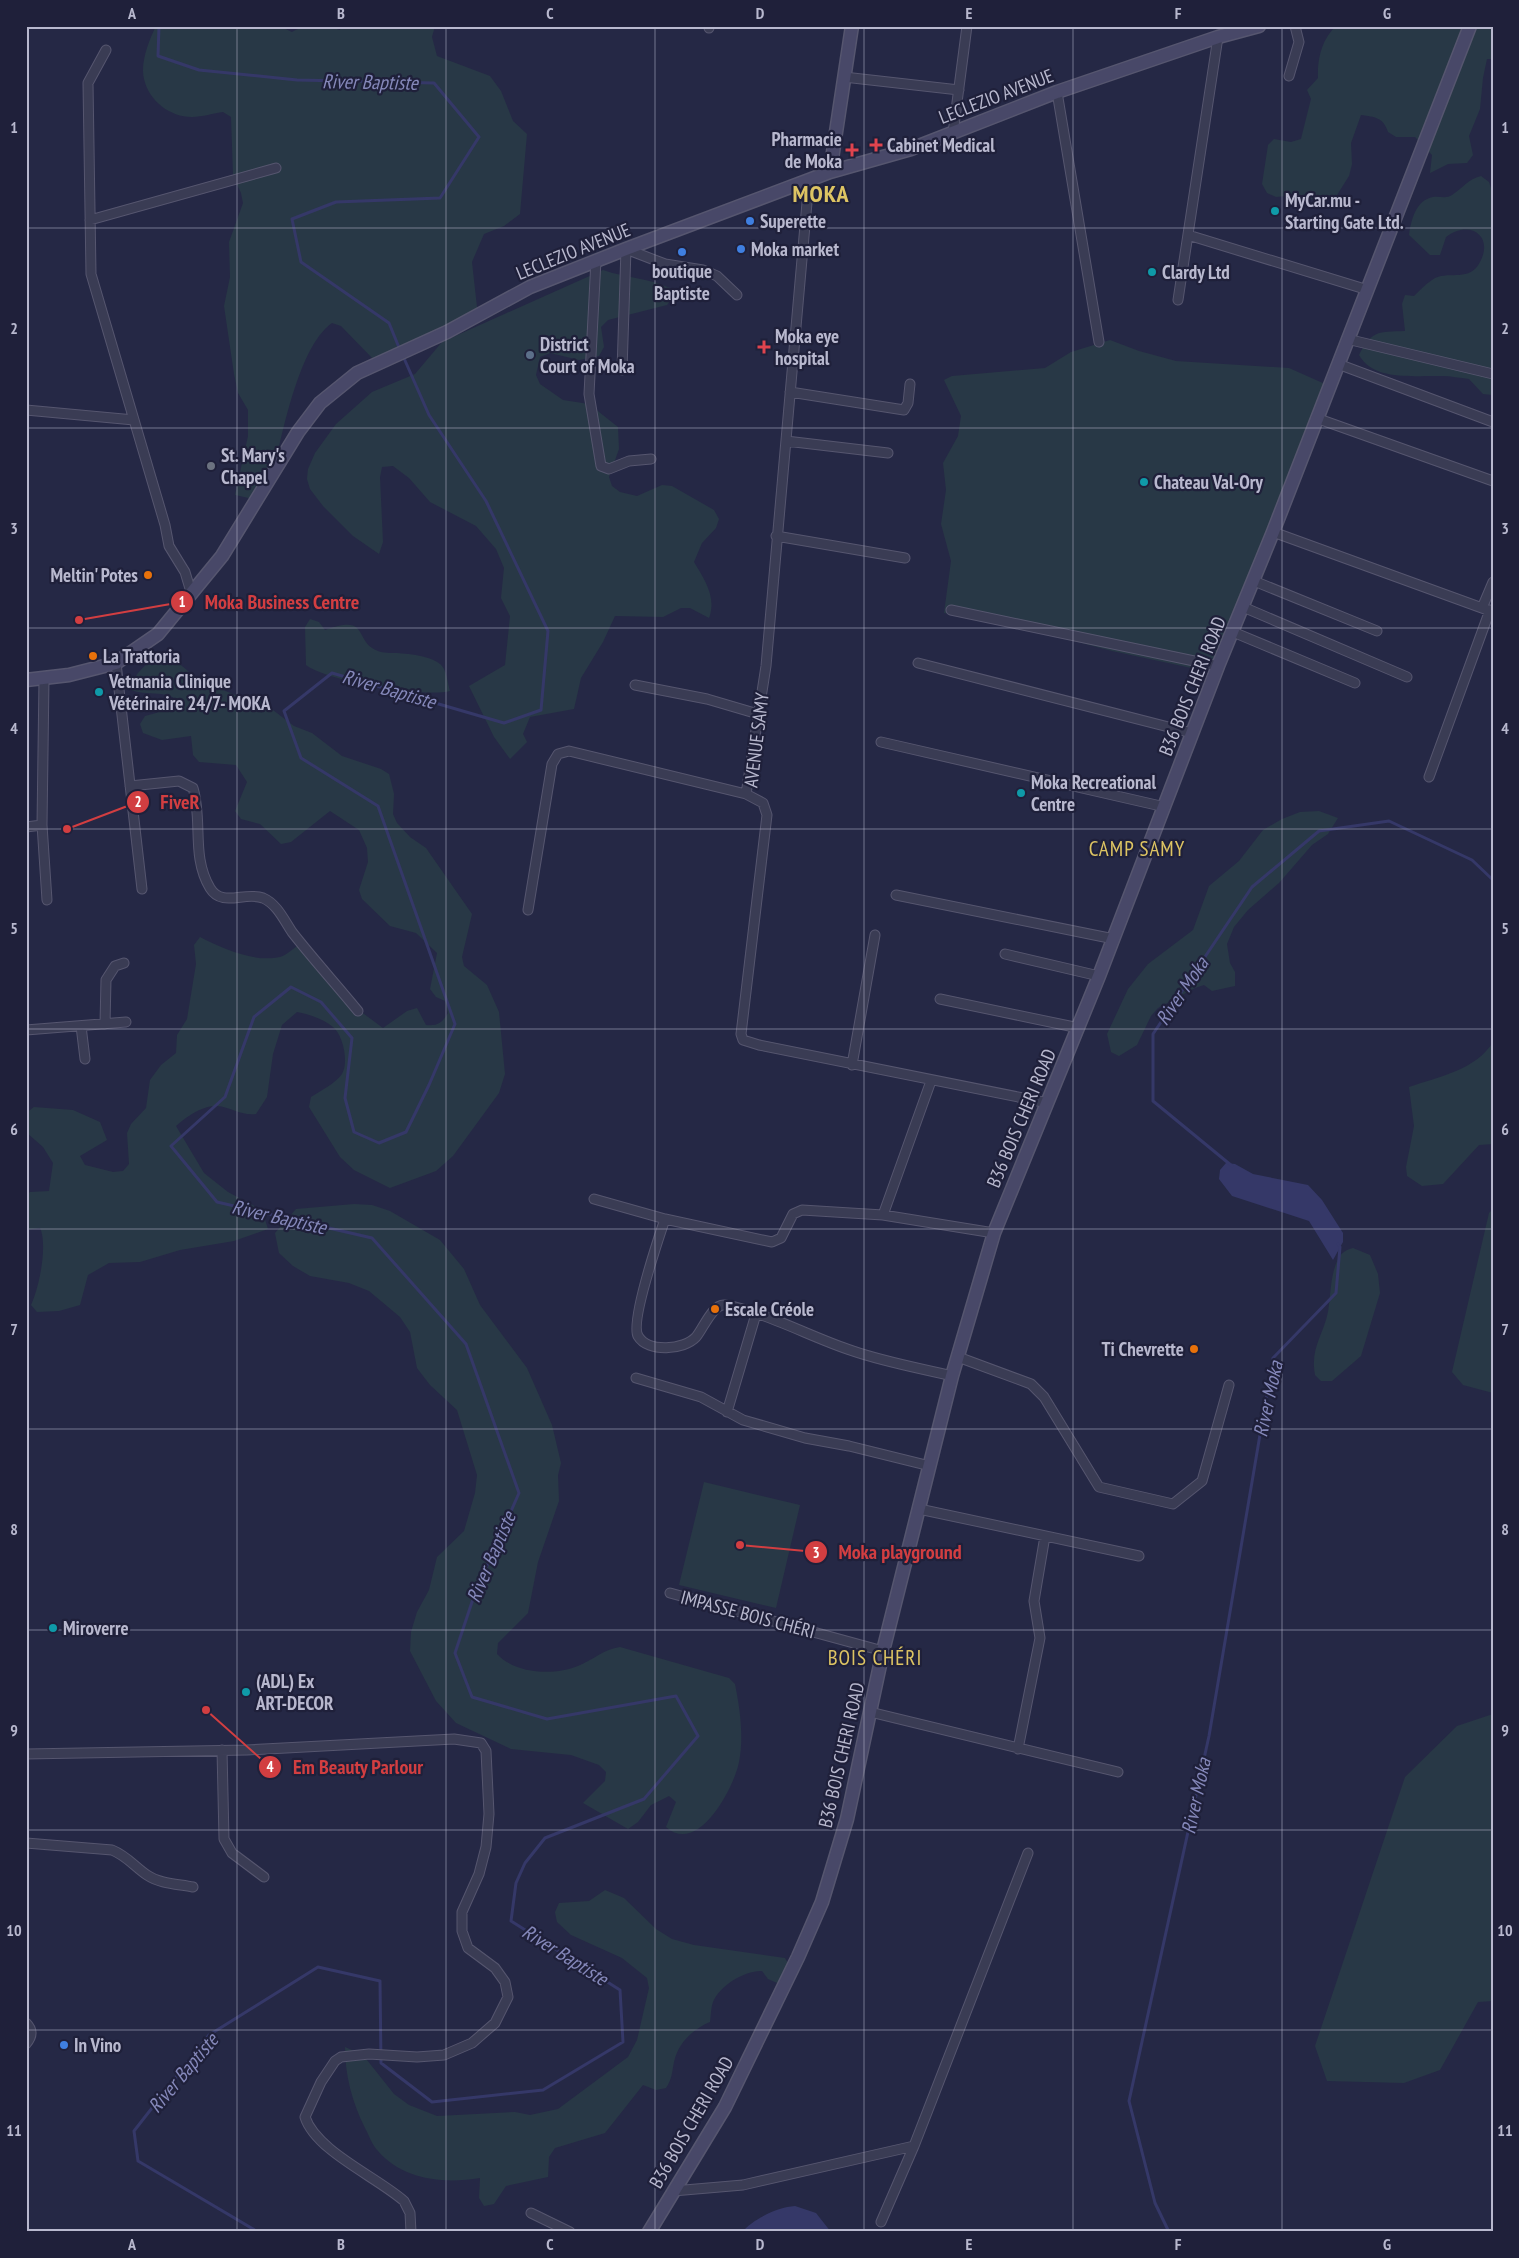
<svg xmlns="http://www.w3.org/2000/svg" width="1519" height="2258" font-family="'PT Sans Narrow',sans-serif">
<rect width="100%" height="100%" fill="#252845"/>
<path fill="#283846" d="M156,26h123l13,6c14,-9 33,-7 48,-2l1,-4h94l-3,11 5,19 53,20 11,15 12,30 14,13 -7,80 -16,12 -20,8 -12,28 6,54 -104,44 -33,-34 -9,-3c-36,25 -52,124 -63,167l-16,9 -18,-4 13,-59v-26l-10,-17 -4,-19 -10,-68 6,-29 -1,-35 14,-39 -2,-10 -8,-17 -2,-59 -8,-5c-9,1 -21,5 -31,5 -22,0 -43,-16 -48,-38 -4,-16 5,-39 12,-53z
M1336,26h157v33h-6l-4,19 -3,31 -11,27 4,19 -6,8 -19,1 -18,9 2,-18 -17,-18h-19l-8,-5c-5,-15 -13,-15 -27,-17l-10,28 1,21 -3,12 -12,19 -19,6 -21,-6 -21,2 -9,-4 -5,-9 6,-39 6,-6 17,3 10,-3 10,-40 -4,-9 11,-12c-1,-19 4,-39 18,-52z
M1481,176l8,6 4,12v201l-10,-1 -14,-15c-9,-1 -18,-3 -27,-3 -26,-1 -68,6 -83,-21 13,-25 19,-23 46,-24l-3,-27 3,-9 9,1c6,-6 14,-14 21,-18 15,-7 35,4 45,-16 14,-26 -10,-43 -34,-25l-6,18h-10l-21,-20c2,-15 7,-35 24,-38 6,-1 14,2 19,-2 11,-7 16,-16 29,-19z
M603,270c23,8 45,8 67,18l3,9 -6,8 -59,15 -7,7 3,20 -5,9 -20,4 -29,-7 -10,4 -4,18 4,9 23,16 26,4 29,23 1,22 -10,28 3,9 8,6 17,4 25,-11 10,1 42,24 5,9 -3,9 -14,15 -8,19c10,17 23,35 15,56l-19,-10h-9l-18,9 -48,-1 -12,26 -22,36 -7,31 -44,8 -7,17 4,8 -17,17 -16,-22 -25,-51 36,-21 5,-49 -9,-18 3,-30 -8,-19 -20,-23 -46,-24 -21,-24 -16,-12 -11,1 -2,10 3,65 -4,12 -26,-18 -30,-30 -13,-17 -3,-10 1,-10 7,-16 21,-29 36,-32 43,-18 27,-32z
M1110,340l29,11 37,10 113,7 36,16 -110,289 -103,-22 -76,-20 -92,-18 7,-52 -10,-37 5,-34 -3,-27 15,-27 3,-20 -17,-36 8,-4 93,-8 26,-16z
M310,619l9,3 6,8c46,-17 28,12 53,21 5,2 13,2 19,2 12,1 41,3 47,16 3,6 4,15 6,22 -24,7 -124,-10 -144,-26l-1,-38z
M161,654l9,2 30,25 38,15 23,5 33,25 18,7 30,23 39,13 8,5 5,20 -1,20 4,9 13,14 16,11 46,66 -10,43 2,9 23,19 12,27 6,62 -6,19 -46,63 -17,15 -46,17 -36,-18 -14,-13 -31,-50 2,-10c9,-6 25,-14 31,-23 7,-12 1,-39 -9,-47 -9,-8 -25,-13 -36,-15l-15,13 -9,29 -6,43 -11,17c-15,2 -25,-7 -39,-8 -14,-1 -31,11 -41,20l28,47 24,19 34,18 6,19 -34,12 -54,9 -40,12 -31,1 -21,12 -8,30 -21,6 -22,1 -6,-7c8,-17 17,-60 9,-77l-14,2v-34l4,-4 19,-1 4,-28 -10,-16 -16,-14 -1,-20 8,-6 39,3 27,12 7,18 -27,16 5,9 28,7 10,-1 6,-7 -2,-31 4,-9 15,-16 4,-28 11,-15 15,-12 1,-18 10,-16 9,-55 -2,-19 6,-8c21,11 55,26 80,20 7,-2 16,-11 23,-15l57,69 23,17 24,-17 10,-3 9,17c12,1 16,-2 22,-12l-3,-12 -9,-4 -6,-8 7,-36 -21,-20 -26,-7 -28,-27 -3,-9 9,-28 -1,-14 -8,-18 -29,-19 -39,31 -10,2 -21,-20 -19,-5 -6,-8 12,-29 -11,-17 -37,-3 -6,-7 -2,-19 -29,4 -19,-7 -3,-9 5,-8 37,-10c-11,-19 -36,-8 -53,-17 5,-15 18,-27 32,-35z
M1319,811l19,7 -10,16 -16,11 -33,38 -31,27 -14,17 -7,17 3,19 5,9v14l-23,5 -8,-6 -9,3 -37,20 -7,8 -14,29 -18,11 -8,-4 -4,-18 21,-45 20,-25 45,-34 16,-44 30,-25 24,-31 19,-11 18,-7z
M1493,1042v102l-14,1 -36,39 -21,2 -15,-10 -1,-9 8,-41 -5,-39c29,-10 67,-17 84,-45z
M354,1204l18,1 18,6 50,29 24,29 16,36 47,63 25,57 9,38 -3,12 1,26 -21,61 -10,51 -30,30 -1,11c18,20 57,22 81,12 15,-6 26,-17 42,-19l109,31 6,6c5,25 9,53 4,78 -5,26 -41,94 -73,65l10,-25 -7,-6 -18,9 -13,17 -10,7 -45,-26 22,-22 1,-9 -7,-7 -28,-10 -60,-6 -55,-26 -20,-22 -26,-50 1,-19 6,-20 12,-22 8,-33 27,-26 11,-38 2,-18 -20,-65 -27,-25 -13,-17 -7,-36 -10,-15 -31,-26 -20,-8 -39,-7 -17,-10 -14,-13 -4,-20 21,-24z
M1493,1209v184l-30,-8 -11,-13 37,-159z
M1353,1248l17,7 8,19 2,19 -19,63 -29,25h-11l-6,-6c-5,-27 8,-39 13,-63 3,-18 2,-36 10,-53 4,-7 8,-9 15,-11z
M704,1482l96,23 -24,103 -97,-23z
M1493,1714v287l-15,1 -38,68 -36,13 -77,-2 -12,-35 90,-269 52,-51z
M605,1890l19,8 32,31 16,10 22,6 91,13 5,9 -5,9 -8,7 -9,-4 -6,-8c-16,-1 -42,14 -49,31 -2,5 -2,13 -3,20 -17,7 -32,21 -36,40 -2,10 -2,17 -8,26l-10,2 -13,-5 -38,48 -50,15 -6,9 -1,20 -42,9 -12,18 -10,2 -5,-8 1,-20c-36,6 -77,2 -102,-27 -6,-6 -9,-16 -13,-23 -13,-26 -20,-53 -20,-81l18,8 31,39 15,11 28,11 78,-4 15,3 28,-6 70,-52 9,-17 12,-52 -2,-10 -25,-20 -51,-23 -14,-13 -2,-10 4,-9 30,-2z"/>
<path fill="#353868" d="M1226,1163l9,1 18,10 55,11 14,15 21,33v9l-10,18 -24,-39 -77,-25 -13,-17 1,-9z
M795,2206l21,7 15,19h-89c11,-13 36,-25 53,-26z"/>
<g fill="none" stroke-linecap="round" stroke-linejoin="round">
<path stroke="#353868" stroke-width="3" d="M159,26l-1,30 41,14 98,10 137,3 45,54 -39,61 -104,4 -44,17 9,43 88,61 11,27
M1232,1166l-79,-65v-67l99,-147 67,-56 70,-10 83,39 21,20
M258,2232l-120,-71 -4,-30 75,-96 109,-68 62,14 1,82 51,39 111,-12 80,-48 -3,-52 -109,-69 5,-38 9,-20 20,-25 99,-39 54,-63 -22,-40 -129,23 -75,-22 -17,-44 20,-60 44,-100 -53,-149 -94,-106 -155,-36 -46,-56 54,-49 29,-80 37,-30 30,15 31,36 -7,60 9,34 25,11 27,-11 23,-47 26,-61 -77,-218 -77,-48 -17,-47 48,-38 172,50 37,-13 7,-79 -62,-130 -57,-86 -26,-59
M1169,2232l-14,-29 -26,-102 80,-365 64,-378 63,-65 4,-46 -2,-3"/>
<g stroke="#56566f" stroke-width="11">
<path id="minor" d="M709,28v-2
M106,50l-18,33 3,191 74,251 4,21 16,26 6,20
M1289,76l10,-34 -4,-16
M844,77l115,13
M1057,92l42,250
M953,133l14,-107
M809,180l-43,486 -20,128 17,9 4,12 -26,219 2,6 16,5 289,58
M90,220l186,-52
M1188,235l180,55
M596,260l-7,134 12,72 8,3 20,-8 22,-2
M1178,300l40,-263
M1347,339l146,35
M1338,364l155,58
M622,370l4,-121 39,15 38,6 14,6 20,19
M790,392l114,18 4,-7 2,-19
M26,410l108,10
M1316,418l177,63
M786,441l102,12
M1273,532l220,80
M776,536l129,22
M1254,581l123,50
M1243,607l164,70
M1482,608l11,-26
M951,610l267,56
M1233,632l122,51
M116,663l26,226
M918,663l274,70
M44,679l-2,146 5,75
M635,685l72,14 51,15
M881,742l284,65
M1429,777l61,-167
M130,786l49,-5 14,7c10,33 -2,68 17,100 12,20 35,3 53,10 14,6 21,22 29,34 21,27 44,52 66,79
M26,827l16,-2
M896,895l218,44
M528,910l24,-146 6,-10 11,-3 177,43
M1005,954l94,22
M940,999l139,29
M105,1024l1,-44 9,-14 9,-3
M81,1026l4,33
M26,1030l100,-8
M852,1065l23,-130
M594,1199l71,20 107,23 9,-4 12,-24 9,-4 81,5 111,18
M883,1215l48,-134
M665,1219c-6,18 -35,103 -27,117 10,17 46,14 58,1 7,-8 17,-34 29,-32 44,8 85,32 128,46 32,11 66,17 99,25
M958,1357l73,27 13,13 55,90 74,17 29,-23 27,-96
M636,1378l65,19 42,23 62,18 44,8 81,20
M727,1412l29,-98
M919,1509l220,47
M670,1593l213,58
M870,1712l248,60
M1018,1749l22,-111 -6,-37 11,-65
M222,1750l2,89 8,14 32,24
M26,1754l221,-4 207,-11 27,4 5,8 3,63 -3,33 -7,27 -17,38v19l6,17 27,20 10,14 3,15 -13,26 -23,20 -28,12 -27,2 -48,-3 -28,3 -6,4 -14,21 -16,35c11,34 72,60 99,84l6,12 1,19
M26,1843l86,7c15,6 23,17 35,25 13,9 32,9 46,12
M26,2023c7,7 6,14 0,21
M673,2191l70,-6 171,-39
M531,2213l39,19
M881,2222l33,-76 114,-293"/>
</g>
<g stroke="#56566f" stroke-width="15">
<path id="secondary" d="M830,172l22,-146
M26,680l43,-5 47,-12 42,-29 64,-78 76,-124 22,-29 37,-30 90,-41 83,-45 96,-38 204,-77 81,-23 146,-57 161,-55 41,-11
M649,2232l76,-125 73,-150 24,-55 25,-83 36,-168 69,-275 42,-143 105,-257 119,-310 55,-134 197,-506"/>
</g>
<use href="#minor" stroke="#3a3c54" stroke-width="9"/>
<use href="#secondary" stroke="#484868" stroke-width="12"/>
</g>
<path fill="none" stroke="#b8b8ce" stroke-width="1" stroke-opacity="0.55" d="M237,26v2206M446,26v2206M655,26v2206M864,26v2206M1073,26v2206M1282,26v2206M26,228h1467M26,428h1467M26,628h1467M26,829h1467M26,1029h1467M26,1229h1467M26,1429h1467M26,1630h1467M26,1830h1467M26,2030h1467"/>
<g fill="#e0444e" stroke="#1f203a" stroke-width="2">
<path d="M873.5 137.5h5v5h5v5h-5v5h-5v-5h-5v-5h5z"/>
<path d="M849.5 142.5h5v5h5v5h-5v5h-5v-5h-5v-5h5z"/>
<path d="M761.5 339.5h5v5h5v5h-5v5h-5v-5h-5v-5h5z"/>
</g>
<g fill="#0f9aa8" stroke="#1f203a" stroke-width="2">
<circle cx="1275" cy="211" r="5"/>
<circle cx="1152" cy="272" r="5"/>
<circle cx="1144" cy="482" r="5"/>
<circle cx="99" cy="692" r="5"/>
<circle cx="1021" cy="793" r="5"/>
<circle cx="53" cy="1628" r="5"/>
<circle cx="246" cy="1692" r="5"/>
</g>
<g fill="#3f7fe0" stroke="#1f203a" stroke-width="2">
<circle cx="750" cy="221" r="5"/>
<circle cx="741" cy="249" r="5"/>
<circle cx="682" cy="252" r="5"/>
<circle cx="64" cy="2045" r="5"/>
</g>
<circle fill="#5c6f8a" stroke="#1f203a" stroke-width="2" cx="530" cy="355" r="5"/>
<circle fill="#6b7280" stroke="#1f203a" stroke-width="2" cx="211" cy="466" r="5"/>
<g fill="#e8710a" stroke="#1f203a" stroke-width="2">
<circle cx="148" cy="575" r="5"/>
<circle cx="93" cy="656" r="5"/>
<circle cx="715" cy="1309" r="5"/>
<circle cx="1194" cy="1349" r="5"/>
</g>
<g text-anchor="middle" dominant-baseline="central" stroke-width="4.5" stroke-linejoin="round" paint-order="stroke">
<g font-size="19" fill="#b8b8ce" stroke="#1f203a">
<text transform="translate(996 96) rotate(-21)">LECLEZIO AVENUE</text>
<text transform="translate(573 251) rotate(-22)">LECLEZIO AVENUE</text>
<text transform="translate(1192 686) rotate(-68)">B36 BOIS CHERI ROAD</text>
<text transform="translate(756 740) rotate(-83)">AVENUE SAMY</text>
<text transform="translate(1021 1118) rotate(-67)">B36 BOIS CHERI ROAD</text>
<text transform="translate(748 1614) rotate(15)">IMPASSE BOIS CHÉRI</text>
<text transform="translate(841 1755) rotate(-77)">B36 BOIS CHERI ROAD</text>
<text transform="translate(691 2122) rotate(-60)">B36 BOIS CHERI ROAD</text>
</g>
<g font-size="19" font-weight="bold" fill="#b8b8ce" stroke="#1f203a" text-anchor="start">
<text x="842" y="139" text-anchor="end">Pharmacie<tspan x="842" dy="22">de Moka</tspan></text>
<text x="887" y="145">Cabinet Medical</text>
<text x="1285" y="200">MyCar.mu -<tspan x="1285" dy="22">Starting Gate Ltd.</tspan></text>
<text x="760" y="221">Superette</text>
<text x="751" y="249">Moka market</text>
<text x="682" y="271" text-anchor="middle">boutique<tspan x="682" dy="22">Baptiste</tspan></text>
<text x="1162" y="272">Clardy Ltd</text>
<text x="775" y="336">Moka eye<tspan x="775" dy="22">hospital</tspan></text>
<text x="540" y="344">District<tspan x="540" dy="22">Court of Moka</tspan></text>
<text x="221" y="455">St. Mary's<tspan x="221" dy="22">Chapel</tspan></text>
<text x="1154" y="482">Chateau Val-Ory</text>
<text x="138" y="575" text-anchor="end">Meltin' Potes</text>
<text x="103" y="656">La Trattoria</text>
<text x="109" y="681">Vetmania Clinique<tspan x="109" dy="22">Vétérinaire 24/7- MOKA</tspan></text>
<text x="1031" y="782">Moka Recreational<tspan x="1031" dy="22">Centre</tspan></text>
<text x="725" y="1309">Escale Créole</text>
<text x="1184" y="1349" text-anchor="end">Ti Chevrette</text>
<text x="63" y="1628">Miroverre</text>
<text x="256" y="1681">(ADL) Ex<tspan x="256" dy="22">ART-DECOR</tspan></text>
<text x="74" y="2045">In Vino</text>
</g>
<g font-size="20" font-style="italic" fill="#8588ba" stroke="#1f203a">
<text transform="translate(370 82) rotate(1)">River Baptiste</text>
<text transform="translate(389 689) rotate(16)">River Baptiste</text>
<text transform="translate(1182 991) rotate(-56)">River Moka</text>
<text transform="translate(279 1217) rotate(13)">River Baptiste</text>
<text transform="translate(1268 1399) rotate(-78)">River Moka</text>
<text transform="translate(491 1557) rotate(-67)">River Baptiste</text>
<text transform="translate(1196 1796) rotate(-78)">River Moka</text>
<text transform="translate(565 1955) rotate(32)">River Baptiste</text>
<text transform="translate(183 2073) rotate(-50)">River Baptiste</text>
</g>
<g font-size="21" letter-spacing="1" fill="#ddc463" stroke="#1f203a">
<text x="1137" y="848">CAMP SAMY</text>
<text x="875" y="1657">BOIS CHÉRI</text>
</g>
<g font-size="24" font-weight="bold" letter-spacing="1" fill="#ddc463" stroke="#1f203a">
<text x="821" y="193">MOKA</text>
</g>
</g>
<path fill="none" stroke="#d23e41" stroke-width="2" d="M79 620L182 602M67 829L138 802M740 1545L816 1552M206 1710L270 1767"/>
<g fill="#d23e41" stroke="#1f203a" stroke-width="2">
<circle cx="79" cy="620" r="5"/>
<circle cx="67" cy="829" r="5"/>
<circle cx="740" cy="1545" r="5"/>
<circle cx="206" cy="1710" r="5"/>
<circle cx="182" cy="602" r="12"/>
<circle cx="138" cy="802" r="12"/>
<circle cx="816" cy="1552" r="12"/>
<circle cx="270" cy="1767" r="12"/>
</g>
<g font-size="15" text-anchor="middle" font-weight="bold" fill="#fff">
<text x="182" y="607">1</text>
<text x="138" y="807">2</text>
<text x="816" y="1558">3</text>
<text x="270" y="1772">4</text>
</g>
<g font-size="20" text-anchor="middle" font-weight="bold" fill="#d23e41" stroke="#1f203a" stroke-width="4.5" stroke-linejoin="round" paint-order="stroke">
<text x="282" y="609">Moka Business Centre</text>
<text x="180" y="809">FiveR</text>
<text x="900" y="1559">Moka playground</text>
<text x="358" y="1774">Em Beauty Parlour</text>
</g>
<rect width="1519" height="2258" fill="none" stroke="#1f203a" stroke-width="55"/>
<rect x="28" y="28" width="1464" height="2202" fill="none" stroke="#b8b8ce" stroke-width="2"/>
<g font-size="16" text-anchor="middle" font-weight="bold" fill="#b8b8ce">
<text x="132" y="19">A</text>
<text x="341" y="19">B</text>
<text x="550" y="19">C</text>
<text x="760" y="19">D</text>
<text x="969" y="19">E</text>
<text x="1178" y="19">F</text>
<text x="1387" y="19">G</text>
<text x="14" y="133">1</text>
<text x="1505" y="133">1</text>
<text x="14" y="334">2</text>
<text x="1505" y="334">2</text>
<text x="14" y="534">3</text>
<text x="1505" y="534">3</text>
<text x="14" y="734">4</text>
<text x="1505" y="734">4</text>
<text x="14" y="934">5</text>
<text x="1505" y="934">5</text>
<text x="14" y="1135">6</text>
<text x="1505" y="1135">6</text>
<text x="14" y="1335">7</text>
<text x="1505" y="1335">7</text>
<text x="14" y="1535">8</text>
<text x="1505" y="1535">8</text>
<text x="14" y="1736">9</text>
<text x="1505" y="1736">9</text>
<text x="14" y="1936">10</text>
<text x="1505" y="1936">10</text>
<text x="14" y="2136">11</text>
<text x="1505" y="2136">11</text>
<text x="132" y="2250">A</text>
<text x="341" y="2250">B</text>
<text x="550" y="2250">C</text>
<text x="760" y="2250">D</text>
<text x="969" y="2250">E</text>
<text x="1178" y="2250">F</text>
<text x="1387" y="2250">G</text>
</g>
</svg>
